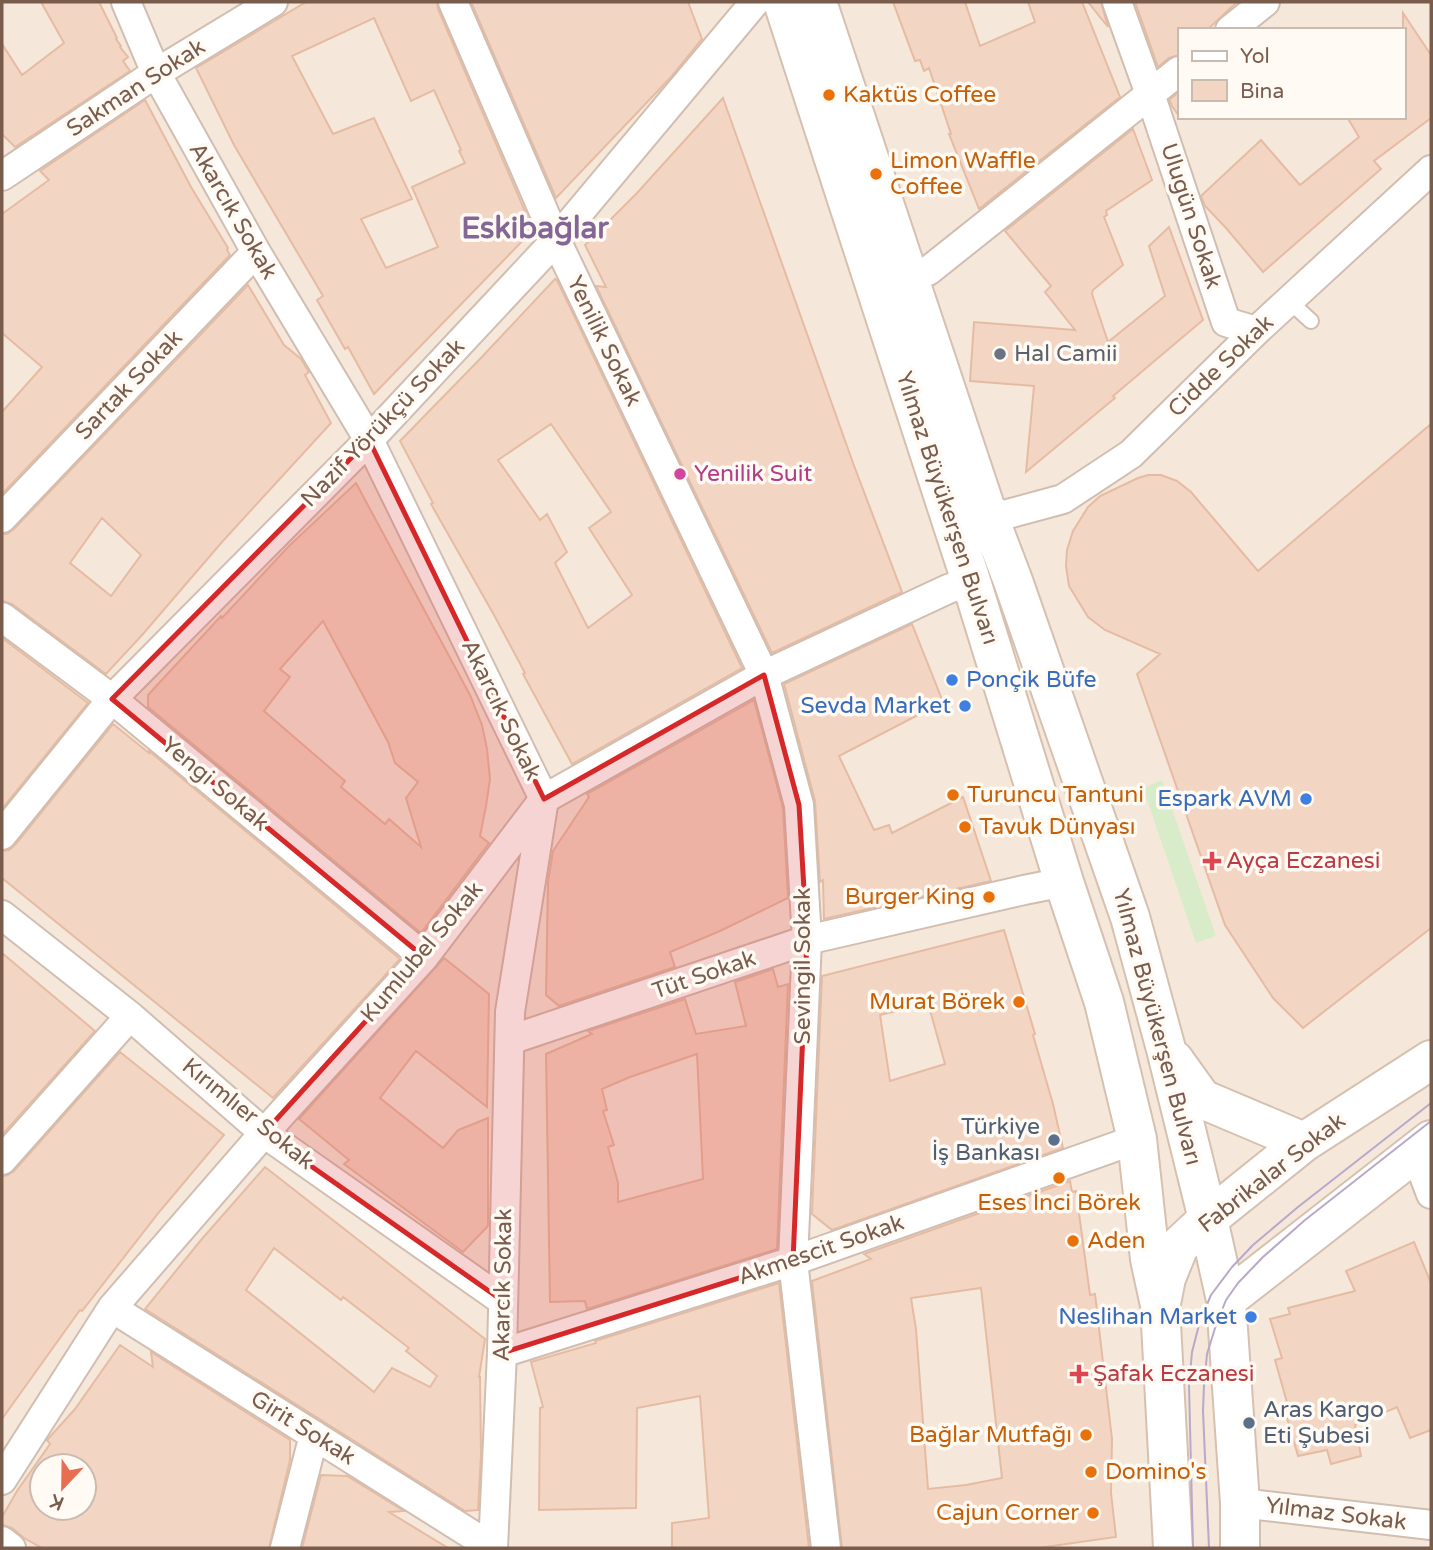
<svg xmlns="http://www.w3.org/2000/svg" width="1433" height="1550" font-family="'Varela Round',sans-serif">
<rect width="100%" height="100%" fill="#fdf6ec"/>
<path fill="#f5e8da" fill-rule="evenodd" d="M2,2h1429v1546h-1429zM1179,30h224v87h-224zM42,1466h42v42h-42z"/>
<path fill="#d8ecc9" d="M1162,780l54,156 -20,7 -53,-155z"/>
<path fill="#f3d5c3" stroke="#e6bba3" stroke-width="2" fill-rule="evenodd" d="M41,2h58l18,36 -1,1 5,7 -1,1 8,10 -5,4 7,10 -115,76 -13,-13v-90l20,31 42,-32z
M306,2h131l1,7 95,221 -159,164 -26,-47 -3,2 -28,-49 6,-4 -89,-151 -38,-77zM374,18l37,83 23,-11 27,60 -2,1 6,12 -53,24 26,60 -52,21 -25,-49 51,-20 -38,-81 -41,16 -41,-78z
M471,2h217l14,37 -30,37 -116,122z
M893,2h72l15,44 55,-24 -7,-20h54l38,95 -141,112 -30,-75h2l-22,-66 -5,3 -4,-11 -5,1z
M1088,2h13l7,25z
M1135,2h102l-30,28h-28v25l-10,3 -11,9z
M1403,13l28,42v63l-57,43 7,8 -118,103 -37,-44 -21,-22 -4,-10 60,-56 39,45 59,-48 -12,-20h56z
M1179,92v24l-7,-10 -3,-6z
M723,98l130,365 49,129 -130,61 -176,-367 10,1 -21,-42 52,-52z
M145,100l46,87 37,61 -1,2 3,5 -228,239v-82l40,-45 -40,-34v-119l47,-34 -9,-9z
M1133,129l19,51 -46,31 1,4 -3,2 19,48 -30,25 -1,4 16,48 57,-46 -16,-50 20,-19 34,93 -90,76 2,2 -89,74 8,-86 -64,-5 4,-59 101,8 -30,-38 6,-6 -46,-55z
M555,279l2,1 185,388 -170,96 -49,-90 2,-1 -31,-58 -63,-111 2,-1 -33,-62 79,-81zM551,424l60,88 -22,16 43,67 -44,33 -33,-65 12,-11 -20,-38 -7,6 -42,-60z
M248,285l36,60 17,14 8,13 -4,3 26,48 -109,119 -79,92 -37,40 -94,-70 -10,-3v-67h5l7,-5zM102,518l39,37 -30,41 -41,-33z
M1431,424v504l-128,100 -30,-30 -48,-73 -88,-251 23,-20 -55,-24 -17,-13 -19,-31 -3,-20 1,-16 6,-19 15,-24 12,-11 38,-18 10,-3h13l16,6 14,11 67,79z
M356,483l114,212 12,30 5,24 3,30 -4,27 -6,30 9,7 -68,90 -273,-226v-12l73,-79 1,2 66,-71zM323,621l65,121 7,21 23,19 -12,16 15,49 -32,-28 -4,5 -44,-37 4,-6 -81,-70 26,-34 -10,-8z
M912,624l31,78 -104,54 35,74 15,-5 3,8 71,-36 28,84 -167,38 -1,-39 -3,2 -5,-81 -31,-117z
M2,638l86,65 -86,106z
M754,700l29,108 5,90 -68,33 -50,21 5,15 -116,39 -13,-11 2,-113 5,-31 36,-54 -2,-3z
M113,724l36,29v-2l251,208 -127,139 -271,-220v-27l7,-1 6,-5z
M1004,930l31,104 -2,1 20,69 10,44 -231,82 -20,-16 10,-238zM928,1003l17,61 -55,17 -10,-66z
M2,953l93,78 -93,104z
M444,958l45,36 -2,113 -71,-56 -36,47 63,50 15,-18 30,-12v108l-25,26 -119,-88 5,-4 -50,-41z
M773,969l5,18 10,-3 -11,265 -190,60 -2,-8 -35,1 -4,-248 46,-20 -4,-3 97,-32 11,35 50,-8 -11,-44zM697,1054l6,125 -85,23v-19l-10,-36 6,-2 -11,-34 4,-1 -5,-21 28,-12z
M120,1052l104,83 -64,76 -78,100 -2,-1 -78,109v-243l6,-1 6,-4z
M265,1167l220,172 -6,38h1l1,77 -3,56 -13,1 -320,-202 56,-69zM274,1248l67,52 2,-3 66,51 -3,3 31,25 -7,11 -38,-19 -18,24 -128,-102z
M1070,1181l2,11 4,-1 14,104 5,-1 17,145 -1,54 5,44 -78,11h-196l-30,-267 59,-22 -7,-5zM981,1288l21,190 -36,7 -38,4 -12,-160 -5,-31z
M1414,1242l17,41v147l-21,8 -13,-31 -42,18 6,31 -30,8 -4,-14 -29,6 -14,-49 4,-1 -13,-46 7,-2 -12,-39 20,-5 -2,-6 67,-17 -9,-20z
M779,1283l30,265h-137v-25l37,-5 -9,-122 -63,12 -1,100 -97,2 1,-102 3,-1 -12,-45 65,-19 -1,-2z
M120,1345l33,22 -2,-15 139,88v20l-21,88h-227l-18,-10 -12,-10 -10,-3v-8l15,-26 33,-47 -3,-4 28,-31zM42,1466h42v42h-42z
M321,1475l26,1 57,35 -15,1 59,36h-146z"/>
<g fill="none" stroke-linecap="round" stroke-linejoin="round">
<g stroke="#d1beb0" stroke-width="18">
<path id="lane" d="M1289,301l22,20"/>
</g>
<g stroke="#d1beb0" stroke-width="32">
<path id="street" d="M126,2l30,71 100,179 113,188 175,359 -34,213 -8,341 -9,195
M453,2l103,238 208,435 35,130 8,135 -14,321 33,287
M1117,2l33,92 76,228 30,9
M1230,30l35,-28
M2,176l154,-103 117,-71
M928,271l251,-200
M986,510l18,5 59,-16 68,-45 125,-123 175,-161
M2,518l254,-266
M2,617l110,82 312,258
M2,835l110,-136 257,-259 187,-200 199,-238
M2,915l128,101 134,117 239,168
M510,1040l297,-100 217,-50 40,-8
M1415,1152l16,42
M2,1160l128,-144
M112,1308l381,240
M502,1353l291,-92 344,-122
M2,1480l110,-172 152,-175 160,-176 120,-158 220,-124 184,-86 23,-8
M1240,1503l191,22
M2,1541l9,7
M285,1548l29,-113"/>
</g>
<g stroke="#d6c0b0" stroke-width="42">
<path id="secondary" d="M783,2l188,579 93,301 40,120 33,137 13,120 10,46 13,243
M817,2l169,508 27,71 117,336 36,132 42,170 18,81 14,203v45
M1174,1060l28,39 102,43
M1226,1300l205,-160
M1161,1303l5,-25 13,-32 29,-27 96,-77 127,-82"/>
</g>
<use href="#lane" stroke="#fff" stroke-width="14"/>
<use href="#street" stroke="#fff" stroke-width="28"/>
<use href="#secondary" stroke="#fff" stroke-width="38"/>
<path stroke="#b9a8c9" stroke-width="2" d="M1193,1548l-4,-163 3,-33 8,-31 11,-26 21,-28 21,-22 45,-38 133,-104
M1209,1548l-6,-137 1,-26 3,-31 9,-29 10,-25 12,-17 25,-26 42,-37 126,-99"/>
</g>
<path fill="#d62828" fill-opacity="0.2" stroke="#d62828" stroke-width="5" stroke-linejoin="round" d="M369,440l175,359 220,-124 35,130 8,135 -14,321 -291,92 1,-52 -239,-168 160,-176 -312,-258z"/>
<g fill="#e8710a" stroke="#fffaf3" stroke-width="2.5">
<circle cx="829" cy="95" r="7"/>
<circle cx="876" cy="174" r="7"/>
<circle cx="953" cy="795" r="7"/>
<circle cx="965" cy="827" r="7"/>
<circle cx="989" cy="897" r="7"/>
<circle cx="1019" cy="1002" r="7"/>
<circle cx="1059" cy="1178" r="7"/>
<circle cx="1073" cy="1241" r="7"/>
<circle cx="1086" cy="1435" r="7"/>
<circle cx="1091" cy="1472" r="7"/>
<circle cx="1093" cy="1513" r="7"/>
</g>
<circle fill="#6b7280" stroke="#fffaf3" stroke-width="2.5" cx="1000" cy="354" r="7"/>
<circle fill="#d1479c" stroke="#fffaf3" stroke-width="2.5" cx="680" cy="474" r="7"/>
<g fill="#3f7fe0" stroke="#fffaf3" stroke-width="2.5">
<circle cx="952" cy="680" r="7"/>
<circle cx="965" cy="706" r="7"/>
<circle cx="1306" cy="799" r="7"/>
<circle cx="1251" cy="1317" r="7"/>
</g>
<g fill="#e0444e" stroke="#fffaf3" stroke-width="2.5">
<path d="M1208.5 850.5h7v7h7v7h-7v7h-7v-7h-7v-7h7z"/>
<path d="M1075.5 1363.5h7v7h7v7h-7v7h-7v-7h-7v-7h7z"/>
</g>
<g fill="#5c6f8a" stroke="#fffaf3" stroke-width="2.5">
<circle cx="1054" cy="1140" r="7"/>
<circle cx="1249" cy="1423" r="7"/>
</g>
<g text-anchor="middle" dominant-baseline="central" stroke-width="7" stroke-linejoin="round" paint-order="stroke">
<g font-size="23" fill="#7a5c4d" stroke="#fffaf3">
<text transform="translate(136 88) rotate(-33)">Sakman Sokak</text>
<text transform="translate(233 211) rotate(60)">Akarcık Sokak</text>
<text transform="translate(1191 216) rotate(72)">Ulugün Sokak</text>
<text transform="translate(604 341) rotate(64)">Yenilik Sokak</text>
<text transform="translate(1221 366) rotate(-44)">Cidde Sokak</text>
<text transform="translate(129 385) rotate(-46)">Sartak Sokak</text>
<text transform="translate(383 423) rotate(-46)">Nazif Yörükçü Sokak</text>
<text transform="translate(947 508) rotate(72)">Yılmaz Büyükerşen Bulvarı</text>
<text transform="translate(501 710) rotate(64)">Akarcık Sokak</text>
<text transform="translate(215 784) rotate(40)">Yengi Sokak</text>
<text transform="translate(422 952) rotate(-50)">Kumlubel Sokak</text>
<text transform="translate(803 966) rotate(-90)">Sevingil Sokak</text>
<text transform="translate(704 975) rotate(-19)">Tüt Sokak</text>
<text transform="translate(1157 1027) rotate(75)">Yılmaz Büyükerşen Bulvarı</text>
<text transform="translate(248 1114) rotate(39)">Kırımlıer Sokak</text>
<text transform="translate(1272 1173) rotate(-38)">Fabrikalar Sokak</text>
<text transform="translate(821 1250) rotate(-19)">Akmescit Sokak</text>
<text transform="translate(503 1285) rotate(-89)">Akarcık Sokak</text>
<text transform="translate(303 1428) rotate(32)">Girit Sokak</text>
<text transform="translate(1336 1514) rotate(7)">Yılmaz Sokak</text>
</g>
<g font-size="23" fill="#c56008" stroke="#fffaf3" text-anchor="start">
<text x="843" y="95">Kaktüs Coffee</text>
<text x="890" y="161">Limon Waffle<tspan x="890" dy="26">Coffee</tspan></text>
<text x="967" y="795">Turuncu Tantuni</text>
<text x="979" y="827">Tavuk Dünyası</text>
<text x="975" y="897" text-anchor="end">Burger King</text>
<text x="1005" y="1002" text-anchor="end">Murat Börek</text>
<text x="1059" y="1203" text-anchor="middle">Eses İnci Börek</text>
<text x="1087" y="1241">Aden</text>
<text x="1072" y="1435" text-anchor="end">Bağlar Mutfağı</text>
<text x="1105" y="1472">Domino's</text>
<text x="1079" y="1513" text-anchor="end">Cajun Corner</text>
</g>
<g font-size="23" fill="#5b616d" stroke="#fffaf3" text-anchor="start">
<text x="1014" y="354">Hal Camii</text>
</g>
<g font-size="23" fill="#b23c85" stroke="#fffaf3" text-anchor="start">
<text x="694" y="474">Yenilik Suit</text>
</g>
<g font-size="23" fill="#366cbe" stroke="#fffaf3" text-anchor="end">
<text x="966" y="680" text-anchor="start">Ponçik Büfe</text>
<text x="951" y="706">Sevda Market</text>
<text x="1292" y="799">Espark AVM</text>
<text x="1237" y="1317">Neslihan Market</text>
</g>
<g font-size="23" fill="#be3a42" stroke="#fffaf3" text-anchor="start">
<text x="1226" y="861">Ayça Eczanesi</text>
<text x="1093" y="1374">Şafak Eczanesi</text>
</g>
<g font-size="23" fill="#4e5e75" stroke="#fffaf3" text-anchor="end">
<text x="1040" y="1127">Türkiye<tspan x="1040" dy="26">İş Bankası</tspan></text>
<text x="1263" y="1410" text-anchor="start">Aras Kargo<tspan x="1263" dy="26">Eti Şubesi</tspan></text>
</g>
<g font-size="30" font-weight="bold" fill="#846695" stroke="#fffaf3">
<text x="535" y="228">Eskibağlar</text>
</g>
</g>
<rect width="1433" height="1550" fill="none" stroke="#7a5c4d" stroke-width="7"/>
<rect x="1178" y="28" width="228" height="91" fill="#fffaf3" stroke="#cabbb1" stroke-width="2"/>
<rect x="1192" y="51" width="35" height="10" fill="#ffffff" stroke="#cabbb1" stroke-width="2"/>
<text x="1240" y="63" font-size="21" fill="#7a5c4d">Yol</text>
<rect x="1192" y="80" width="35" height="21" fill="#f3d5c3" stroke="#cabbb1" stroke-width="2"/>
<text x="1240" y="98" font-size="21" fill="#7a5c4d">Bina</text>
<g transform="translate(63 1487) rotate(202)"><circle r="33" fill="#fffaf3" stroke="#cabbb1" stroke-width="2"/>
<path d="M0-5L12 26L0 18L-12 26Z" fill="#e76f51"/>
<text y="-10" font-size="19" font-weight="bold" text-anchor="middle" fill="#7a5c4d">K</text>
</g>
</svg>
